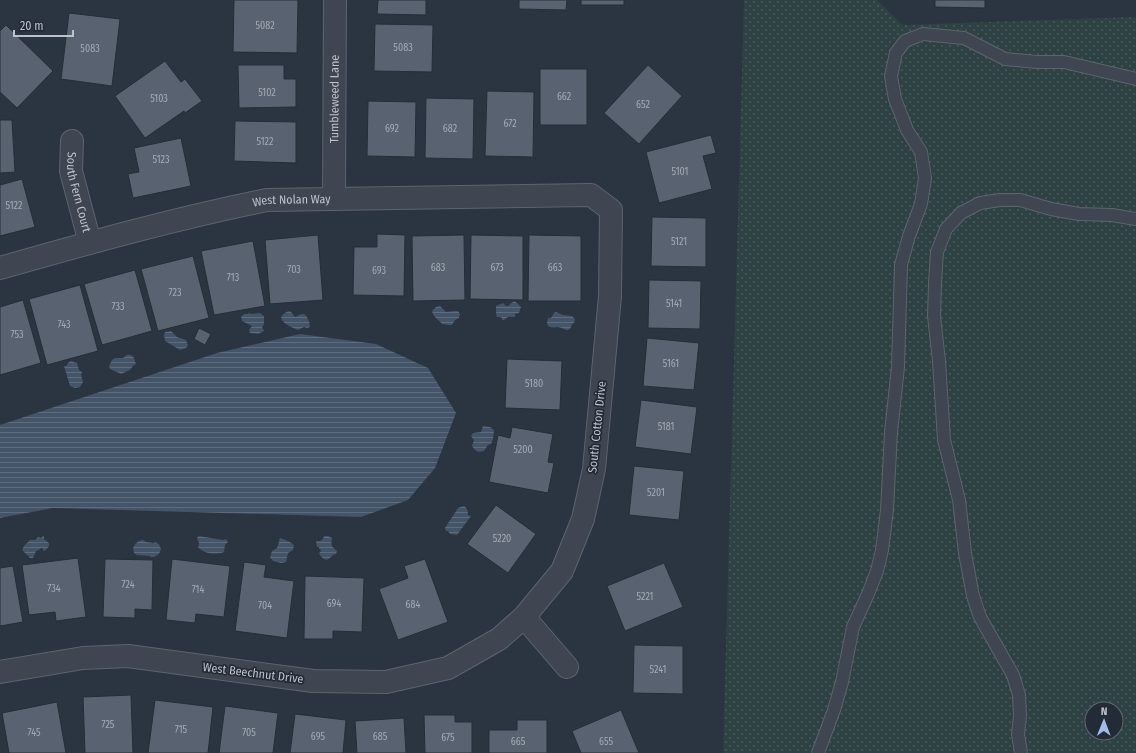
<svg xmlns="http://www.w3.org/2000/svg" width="1136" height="753" font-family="'Fira Sans Condensed',sans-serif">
<defs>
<pattern id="grass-dots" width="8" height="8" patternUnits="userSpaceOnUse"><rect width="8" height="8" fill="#2e4143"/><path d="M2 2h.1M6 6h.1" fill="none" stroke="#4a5b5d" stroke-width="1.8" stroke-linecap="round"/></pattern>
<pattern id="water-rules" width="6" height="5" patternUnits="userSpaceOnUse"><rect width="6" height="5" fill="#445469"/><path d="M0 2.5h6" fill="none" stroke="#5d6b7d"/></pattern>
</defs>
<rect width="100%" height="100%" fill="#2b3441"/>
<path fill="url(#grass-dots)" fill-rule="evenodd" d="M744,0h133l26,25 233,-8v736h-413zM1092,709h24v24h-24z"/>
<path fill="url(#water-rules)" d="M514,301l3,2 4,4 -2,6 -4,1v3h-7l-4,3h-2v-2l-2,-1h-3c-1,-1 -1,-9 -1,-11l7,-3 3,3h2z
M440,306l6,6 8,-1h4l2,3 -1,4 -4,2 -3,5h-4l-6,-1c-4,-5 -9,-7 -10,-13l4,-4z
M289,311l2,1 4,5c2,-1 4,-2 7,-3 5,0 8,8 8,13l-3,1 -3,-1 -6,3c-9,-3 -27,-12 -9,-19z
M556,312l7,3 9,1 3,3 -1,4 -2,1c-3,11 -7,4 -14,3 -4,0 -6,1 -10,-1l-1,-3 1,-5h3l3,-5z
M249,313l2,1 9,-1 4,3v8l-2,4 2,2v1l-6,3 -8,-1 -1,-3 3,-4 -10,-5 -1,-4 3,-3h3z
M171,331l6,6 9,3 2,5 -2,3 -6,2 -15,-9 -1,-6 1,-3z
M300,334l76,10 52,24 28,45 -21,55 -27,32 -47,17 -308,-9 -53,10v-93l217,-72z
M127,355c7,-1 7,4 9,9l-3,2 -3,4 -9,4 -11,-5 -1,-3 3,-6 3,-2h8z
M71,361l6,2 2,7 3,2 -1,3 2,7 -3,5 -5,1 -5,-2 -6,-20h2l3,-4z
M483,426l7,1 4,3 -1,9 -2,5 -3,1 -4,6c-6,2 -9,0 -12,-5l2,-6 -3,-4 2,-3 8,-1z
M464,506c3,2 4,5 4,9l3,1 -14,19 -7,-1 -2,-3h-2l-1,-3 13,-20z
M43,536h1v3l5,4v3l-3,4 -3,1v-2l-2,-1 -2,2 -3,1 -3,7h-3l-8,-8 2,-4 6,-6h5l3,-3 3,1z
M199,536l24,4 3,-1 2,3 -3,3 -1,7c-7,3 -21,2 -26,-5l1,-4 -2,-5z
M324,536h4l4,2c-1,7 -1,8 5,13 -2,6 0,1 -5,5 -6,6 -8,4 -13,-2l2,-4 -2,-1v-2h-2l-1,-6h4l3,-2z
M280,538l10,4 4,3 -1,5 -5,3 -2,9 -5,1 -8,-2 -3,-4 2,-6 5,-3z
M143,540l3,2 8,1 1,-1 4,2 2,5 -2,5 -5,3h-4v-1l-13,-1 -3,-2 -1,-5 2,-4 4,-3z"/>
<path fill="#596270" stroke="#252d38" d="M234,0h64l-1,53 -64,-1z
M378,0h48v15l-49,-1z
M519,0h48l-1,10 -47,-1z
M581,0h43v5h-43z
M935,0h50v8l-50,-1z
M69,13l51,6 -8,67 -51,-7z
M375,24l58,1 -1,47 -58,-1z
M6,25l47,46 -36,37 -17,-16v-61z
M165,61l16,21 4,-3 17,22 -17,12 -1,-2 -39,27 -30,-42z
M238,65h46v14h12v28l-57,1z
M648,65l34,31 -43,48 -35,-31z
M540,69h47v56h-47z
M487,91l47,1 -1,65 -48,-1z
M426,98l48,1 -1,60 -48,-1z
M368,101l48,1 -1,55 -48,-1z
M0,120h12l3,52 -15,1z
M235,121l61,1v41l-62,-2z
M711,135l5,18 -13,3 9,33 -53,14 -13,-51z
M181,138l10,48 -58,12 -5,-24 11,-2 -5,-24z
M22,179l13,48 -35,9v-51z
M652,217l54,1v49l-55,-1z
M377,234l28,1 -1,61 -51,-1 1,-48h23z
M318,235l5,65 -53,4 -5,-64z
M464,235l1,65 -52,1 -1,-65z
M471,235l52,1v64l-53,-1z
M529,235l52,1v65h-53z
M253,241l12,65 -51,9 -13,-64z
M193,256l16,62 -51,13 -17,-62z
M135,270l17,61 -50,14 -18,-61z
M649,280l52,1 -1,48 -52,-1z
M80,285l18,66 -51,14 -18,-66z
M23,300l18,63 -41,12v-68z
M199,328l12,6 -6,11 -11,-6z
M647,338l52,5 -5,47 -51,-4z
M507,359l55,2 -2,49 -55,-2z
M641,400l56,7 -6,47 -56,-7z
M512,427l41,7 -5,28 6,1 -6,30 -59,-11 9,-47 12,3z
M634,466l50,5 -5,49 -50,-5z
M496,505l40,29 -28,39 -41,-29z
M78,558l8,59 -30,4 -1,-9 -26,3 -7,-50z
M105,559l48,1 -1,50 -17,-1v9l-32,-1z
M172,559l58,7 -6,51 -28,-3 -1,9 -29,-3z
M425,559l23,63 -50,18 -19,-51 29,-11 -4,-12z
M244,562l22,3 -2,12 30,4 -7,57 -52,-7z
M664,563l19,44 -58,24 -18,-45z
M13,566l10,56 -23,4v-58z
M305,576l59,2 -2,54 -29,-1v8h-29z
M634,645l49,1v48l-50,-1z
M131,695l2,58h-48l-2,-56z
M155,700l58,7 -5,46h-60z
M57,702l9,51h-57l-7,-40z
M225,706l53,7 -5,40h-54z
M621,710l18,43h-58l-9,-22z
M295,714l51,6 -3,33h-53z
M424,715h31v7h17v31h-47z
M404,718l2,35h-49l-2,-32z
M517,720h30v33h-58v-23h28z"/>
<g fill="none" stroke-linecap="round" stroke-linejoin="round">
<g stroke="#5d646e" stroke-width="14">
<path id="service" d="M818,753l16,-43 8,-28 11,-55 15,-33 9,-23 5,-21 5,-40 4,-78 7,-65 3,-102 8,-29 12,-32 4,-26 -4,-26 -14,-22 -12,-31 -4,-23 5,-23 9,-12 18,-7 41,4 41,21 32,3h27l72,17
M1021,753l-3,-19 2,-18 -1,-21 -6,-20 -33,-58 -7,-21 -8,-43 -6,-53 -15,-60 -5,-79 -5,-45 1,-33 2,-31 9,-23 15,-16 19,-10 20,-3h20l31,9 28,5 33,1 24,4"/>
</g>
<g stroke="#5d646e" stroke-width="24">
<g id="minor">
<path id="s1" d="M72,141l-1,30 19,72"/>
<path id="s2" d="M334,199l1,-199"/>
<path id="s3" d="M0,268c88,-25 177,-50 267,-68l324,-5 20,15 -1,86 -16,173 -11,50 -21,52 -38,46 -25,22 -51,29 -62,14 -73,-1 -185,-25 -45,2 -83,14"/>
<path d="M524,617l43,50"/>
</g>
</g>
<use href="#service" stroke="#3f4651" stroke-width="12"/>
<use href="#minor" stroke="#3f4651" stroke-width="22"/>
</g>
<g text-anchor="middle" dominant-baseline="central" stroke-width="3.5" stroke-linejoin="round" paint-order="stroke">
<g font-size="10" fill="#a3a9b4">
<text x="265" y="26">5082</text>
<text x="403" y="48">5083</text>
<text x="90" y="49">5083</text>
<text x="267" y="93">5102</text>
<text x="564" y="97">662</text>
<text x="159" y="99">5103</text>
<text x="643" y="105">652</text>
<text x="510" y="124">672</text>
<text x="392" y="129">692</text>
<text x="450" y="129">682</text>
<text x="265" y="142">5122</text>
<text x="161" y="160">5123</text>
<text x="680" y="172">5101</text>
<text x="14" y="206">5122</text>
<text x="679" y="242">5121</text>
<text x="438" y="268">683</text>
<text x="497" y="268">673</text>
<text x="555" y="268">663</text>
<text x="294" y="270">703</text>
<text x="379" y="271">693</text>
<text x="233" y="278">713</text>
<text x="175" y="293">723</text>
<text x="674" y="304">5141</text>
<text x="118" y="307">733</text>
<text x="64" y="325">743</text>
<text x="17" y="335">753</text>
<text x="671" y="364">5161</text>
<text x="534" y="384">5180</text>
<text x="666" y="427">5181</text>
<text x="523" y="450">5200</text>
<text x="656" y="493">5201</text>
<text x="502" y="539">5220</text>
<text x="128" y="585">724</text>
<text x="54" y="589">734</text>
<text x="198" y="590">714</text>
<text x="645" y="597">5221</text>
<text x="334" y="604">694</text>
<text x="413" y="605">684</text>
<text x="265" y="606">704</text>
<text x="658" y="670">5241</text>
<text x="108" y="725">725</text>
<text x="181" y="730">715</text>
<text x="34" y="733">745</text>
<text x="249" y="733">705</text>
<text x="318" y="737">695</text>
<text x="380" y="737">685</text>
<text x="448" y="738">675</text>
<text x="518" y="742">665</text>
<text x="606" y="742">655</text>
</g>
<g font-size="12" fill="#bcc1cb" stroke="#232b36">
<text stroke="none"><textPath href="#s2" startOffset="100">Tumbleweed Lane</textPath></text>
<text stroke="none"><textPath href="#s1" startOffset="52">South Fern Court</textPath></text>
<text stroke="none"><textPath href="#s3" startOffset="300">West Nolan Way</textPath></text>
<text transform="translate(597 427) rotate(-84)">South Cotton Drive</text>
<text transform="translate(253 673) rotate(7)">West Beechnut Drive</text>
</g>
</g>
<g transform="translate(1104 721) rotate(1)"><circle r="19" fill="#232b36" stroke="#606772"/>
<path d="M0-3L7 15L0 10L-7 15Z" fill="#9fbced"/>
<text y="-6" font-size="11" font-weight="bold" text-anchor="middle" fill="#bcc1cb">N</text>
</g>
<path d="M14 30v6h59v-6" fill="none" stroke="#bcc1cb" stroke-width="2"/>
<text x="20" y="30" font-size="12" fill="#bcc1cb" stroke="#232b36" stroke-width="3" paint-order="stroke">20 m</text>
</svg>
